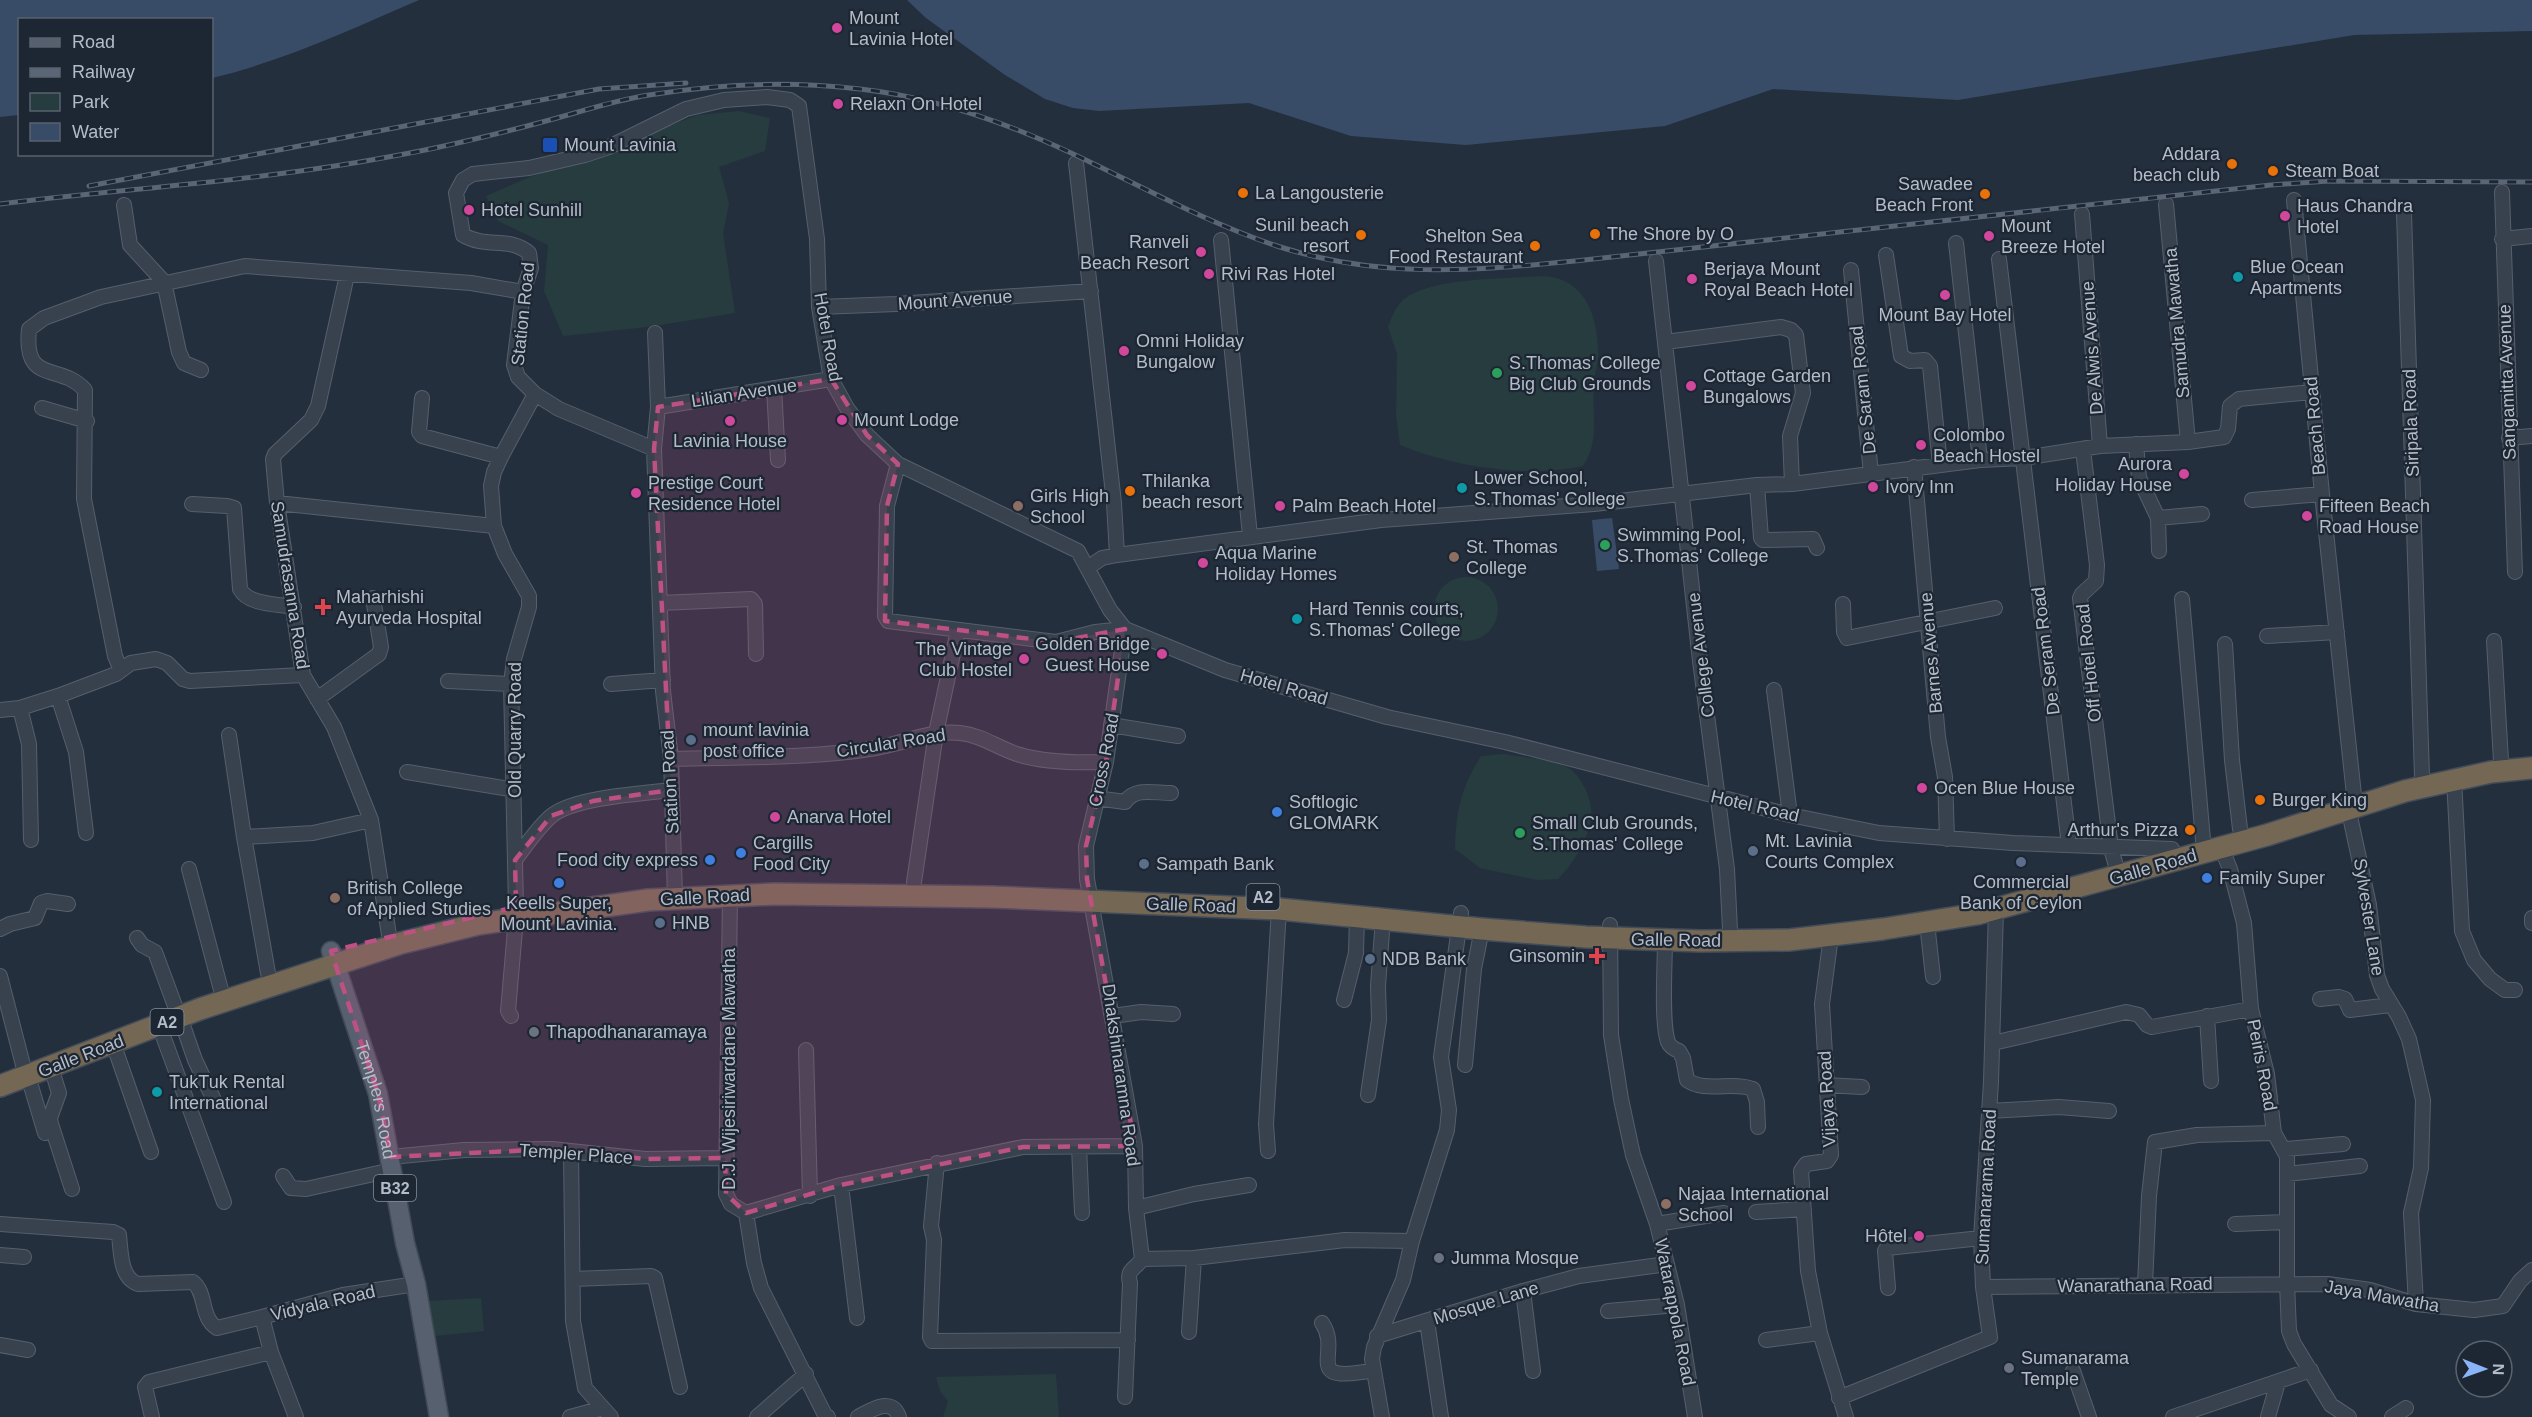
<svg xmlns="http://www.w3.org/2000/svg" width="2532" height="1417" font-family="Arial,sans-serif">
<rect width="100%" height="100%" fill="#242f3e"/>
<path fill="#263c3f" d="M739,111l31,7 -5,33 -46,16 10,36 -6,30 12,80 -87,14 -85,9 -19,-45 4,-46 -50,-24 -12,-25 39,-17 173,-64z
M1544,276c43,3 55,43 54,82 -1,9 -4,18 -4,27 -3,28 7,54 -11,81 -57,12 -130,1 -183,-21l-4,-30 1,-61 -9,-27c3,-7 5,-15 10,-21 20,-30 111,-27 146,-30z
M1434 609a32 32 0 1 1 64 0a32 32 0 1 1-64 0Z
M1502,754c16,2 55,6 68,15 13,9 24,34 21,50 -4,22 -17,44 -33,60l-21,1 -57,-12 -25,-19c1,-38 6,-61 26,-93z
M481,1298l3,33 -50,5 -6,-35z
M1056,1374l3,43h-116l5,-16 -8,-10 -4,-14z"/>
<path fill="#394c67" d="M0,0h419c-65,28 -138,62 -207,78v-58h-192l-1,95 -19,2z
M907,0h1625v31l-178,4 -396,65 -185,-11 -108,37 -199,19 -115,-9 -102,-33 -150,8 -26,-3 -28,-9 -40,-24 -79,-57z
M1612,518l7,51 -22,2 -5,-51z"/>
<g fill="none" stroke-linecap="round" stroke-linejoin="round">
<g stroke="#565f6c" stroke-width="16">
<path id="minor" d="M1076,163l38,340 3,52
M2502,192l13,380
M2294,200l28,294 32,301
M2166,204l22,238
M124,205l6,40 34,37 15,70 5,11 17,7
M2404,213l18,564
M2082,214l18,232
M2502,239l30,-3
M1221,240l29,296
M1956,243l24,217
M1886,255l15,101 9,5 15,-1 5,6 10,99
M1999,259l70,586
M1656,261l44,400 27,208 3,61 -3,11
M1851,270l20,204
M347,275l-29,131 -7,14 -36,34 -2,5 4,44 26,172 31,52 37,93 18,115
M819,307l77,-3 195,-13
M655,333l3,74 -4,42 9,242 8,68 4,139
M1665,342l116,-15 10,3 5,5 7,58 -13,43 2,48
M774,388l4,72
M422,398l-3,34 3,4 79,21
M658,407l173,-28
M42,408l45,13
M2509,438l23,-2
M2136,444l3,34 19,40 1,33
M654,449l-95,-40 -24,-15 -17,-17 -4,-12 9,-73 8,-24 -2,-15c-20,-17 -42,-4 -66,-18l-7,-42 7,-13 10,-6 56,-6 56,-13 24,-8 77,-38 38,-9 43,-3 23,3 9,6 18,133 2,68 12,72 16,29 20,27 31,29 180,87 32,59 15,19 100,41 162,47 118,25 285,73 89,18 134,10 159,6
M2083,450l14,115 -1,16 -14,13 -2,4 31,250 8,29
M898,464l-11,42 -2,110 3,5 168,21 39,-10 30,-3
M1914,467l24,270 7,40 2,62
M1757,485l4,53 2,2 50,-1 4,9
M2252,500l70,-6
M277,503l217,23
M192,504l35,2 7,2 6,81c8,16 38,15 54,18
M2158,518l44,-4
M1089,567l13,-9 15,-3 264,-35 213,-16 163,-19 35,-1 188,-24 44,-2 76,-12 88,-4 36,-5 4,-8 2,-23 9,-7 73,-7
M2182,599l21,241
M660,603l91,-4 4,5 1,50
M1843,604l1,28 3,6 148,-30
M1125,629l-19,133 -20,84 1,33 48,267 1,62 6,51c-6,10 -16,10 -12,24l-5,114
M2267,636l70,-4
M2494,641l7,120
M2225,644l7,116 8,69
M121,670l-6,-14 -31,-157 1,-109c-25,-28 -62,-4 -56,-61l15,-11 57,-21 144,-31 226,17 52,9
M448,681l63,3
M611,684l52,-4
M1774,690l16,125
M58,696l18,56 10,81
M317,699l62,-45 2,-7 -8,-49
M20,708l9,36 2,96
M0,710l20,-2 38,-12 58,-22 15,-11 25,-4 11,4 16,16 7,2 113,-6
M1111,725l67,11
M229,735l15,102 24,136
M671,759c67,-2 138,0 205,-11 28,-5 55,-18 84,-15 22,2 39,16 60,22 27,8 58,8 86,7
M407,772l108,18
M2454,779l8,152 12,29 16,19 15,11h10
M1096,798l29,4c11,-15 29,-9 46,-9
M2348,807l21,98 8,70 5,14 17,28 10,22 14,61 -2,68 -10,45 5,91
M244,837l69,-4 58,-13
M2221,847l9,22 14,54 7,86 16,65 7,59 13,23v127l2,48 5,13 37,61 18,12
M515,860c10,-14 23,-32 35,-43 22,-20 91,-23 121,-27
M189,869l32,121
M914,882l22,-149 22,-103
M730,895l-4,299 5,10 15,9 8,50 7,25 64,127 3,2
M516,907l-5,-223 3,-25 15,-52v-11l-24,-42 -11,-28 -3,-40 3,-14 7,-15 34,-63
M1927,923l6,54
M2532,923v-5
M1610,925l1,110 10,64 12,56 24,69 20,81 18,112
M0,929l10,-5 25,-6 6,-15 6,-2 21,3
M1831,936l-9,68 9,151 -4,6 -21,3 -5,7 7,100 12,62 26,84
M137,938l5,7 13,7 20,54
M1665,940c0,25 -4,82 3,102 2,5 6,7 11,9l4,7 4,22c18,13 45,1 66,9l4,13 1,25
M0,976l23,89
M2320,999l19,-2 6,2 5,11 40,-5
M1344,1000l12,-47 1,-37
M511,1016l-3,-5 8,-93
M1113,1016l28,-4 32,2
M2207,1016l4,65
M180,1017l15,43 19,40
M159,1025l65,177
M113,1043l38,109
M1993,1043l133,-31 13,3 8,10 5,2 99,-18
M806,1050l4,146
M1465,1065l9,-96 8,-40
M51,1067l8,26 -9,25 1,6 21,65
M28,1076l17,57
M1826,1085l36,2
M1368,1095l11,-75 -1,-34 5,-68
M1989,1111l70,-4 50,4
M1079,1147l3,66
M2285,1149l58,-5
M571,1151l2,170 12,67 26,29
M1268,1151l-2,-27 13,-215
M391,1157l73,-7 88,-1 93,10 80,-1
M937,1163l-6,63 3,14 -4,97 2,4 196,-1
M2287,1174l73,-8
M283,1176l8,12 15,1 86,-19
M841,1185l16,133
M1136,1208l58,-14 55,-9
M1756,1212l48,-3
M746,1213l95,-28 182,-38 112,-1
M0,1224l113,8 6,3c2,17 1,43 19,49l55,-2c14,11 7,36 24,46l45,-11
M1657,1224l67,-11
M2235,1224l51,-2
M0,1255l24,2
M1142,1259l52,-1 151,-18 67,1
M573,1279l78,-3 4,2 25,109
M2145,1285l4,-89 6,-54 42,-7 77,-2
M1983,1287l345,-3 42,6 46,14 58,6 29,-4 17,-25 12,-11
M1888,1288l-3,-37 2,-3 94,-10
M1523,1291l10,80
M1608,1311l69,-6
M1427,1321l14,96
M1322,1323c21,30 -23,62 52,47
M1189,1332l5,-74
M1377,1336l146,-45 56,-15 88,-12
M1766,1340l54,-7
M0,1345l28,5
M2073,1371l16,46
M1839,1398l151,-61 -7,-50 -2,-49 10,-156 5,-172
M152,1417l-7,-30 4,-5 122,-30
M296,1417l-25,-65 -9,-35 81,-22 73,-11
M570,1417l33,-9
M757,1417l49,-43
M858,1417c13,-7 34,-21 41,0
M1382,1417l-10,-58 2,-12 29,-67 9,-39 35,-111 2,-20 -8,-53 20,-144
M2173,1417l138,-47
M2268,1417l10,-35
M2392,1417l14,-9"/>
</g>
<g stroke="#414a57" stroke-width="21">
<g id="major">
<path id="s1" d="M331,951l47,143 27,149 11,41 23,133"/>
</g>
</g>
<g stroke="#434c59" stroke-width="24">
<path id="highway" d="M0,1086l200,-77 201,-66 77,-19 170,-24 127,-6 217,3 287,12 203,20 104,8 115,4 88,-1 94,-11 94,-15 290,-79 138,-44 86,-19 41,-4"/>
</g>
<use href="#minor" stroke="#38414e" stroke-width="14"/>
<use href="#major" stroke="#56606e" stroke-width="18"/>
<use href="#highway" stroke="#746855" stroke-width="21"/>
<g stroke="#5a6575" stroke-width="5">
<path id="rail" d="M89,186l510,-97 87,-6
M0,204c129,-16 260,-23 388,-47 53,-9 106,-22 158,-36 34,-9 69,-21 103,-26 68,-11 143,-14 211,-6 81,9 159,38 232,74 60,29 121,62 185,83 101,33 195,25 298,15l696,-76 58,-4 203,1"/>
</g>
<use href="#rail" stroke="#1d2633" stroke-width="3" stroke-dasharray="9" stroke-linecap="butt"/>
</g>
<path fill="#bd5182" fill-opacity="0.2" stroke="#bd5182" stroke-width="4.5" stroke-dasharray="12 8" stroke-linejoin="round" d="M831,379l36,56 31,29 -11,42 -2,115 171,21 69,-13 -19,133 -20,84 1,33 48,267 -112,1 -182,38 -95,28 -20,-19 -1,-36 -80,1 -93,-10 -161,8 -13,-63 -47,-143 185,-44 -1,-47 36,-44 42,-15 78,-11 -17,-341 4,-42z"/>
<g fill="#d1479c" stroke="#1d2633" stroke-width="2">
<circle cx="837" cy="28" r="6"/>
<circle cx="838" cy="104" r="6"/>
<circle cx="469" cy="210" r="6"/>
<circle cx="2285" cy="216" r="6"/>
<circle cx="1989" cy="236" r="6"/>
<circle cx="1201" cy="252" r="6"/>
<circle cx="1209" cy="274" r="6"/>
<circle cx="1692" cy="279" r="6"/>
<circle cx="1945" cy="295" r="6"/>
<circle cx="1124" cy="351" r="6"/>
<circle cx="1691" cy="386" r="6"/>
<circle cx="842" cy="420" r="6"/>
<circle cx="730" cy="421" r="6"/>
<circle cx="1921" cy="445" r="6"/>
<circle cx="2184" cy="474" r="6"/>
<circle cx="1873" cy="487" r="6"/>
<circle cx="636" cy="493" r="6"/>
<circle cx="1280" cy="506" r="6"/>
<circle cx="2307" cy="516" r="6"/>
<circle cx="1203" cy="563" r="6"/>
<circle cx="1162" cy="654" r="6"/>
<circle cx="1024" cy="659" r="6"/>
<circle cx="1922" cy="788" r="6"/>
<circle cx="775" cy="817" r="6"/>
<circle cx="1919" cy="1236" r="6"/>
</g>
<rect fill="#1a4fb4" stroke="#1d2633" stroke-width="2" x="542" y="137" width="16" height="16" rx="3"/>
<g fill="#e8710a" stroke="#1d2633" stroke-width="2">
<circle cx="2232" cy="164" r="6"/>
<circle cx="2273" cy="171" r="6"/>
<circle cx="1243" cy="193" r="6"/>
<circle cx="1985" cy="194" r="6"/>
<circle cx="1595" cy="234" r="6"/>
<circle cx="1361" cy="235" r="6"/>
<circle cx="1535" cy="246" r="6"/>
<circle cx="1130" cy="491" r="6"/>
<circle cx="2260" cy="800" r="6"/>
<circle cx="2190" cy="830" r="6"/>
</g>
<g fill="#0f9aa8" stroke="#1d2633" stroke-width="2">
<circle cx="2238" cy="277" r="6"/>
<circle cx="1462" cy="488" r="6"/>
<circle cx="1297" cy="619" r="6"/>
<circle cx="157" cy="1092" r="6"/>
</g>
<g fill="#2e9e5b" stroke="#1d2633" stroke-width="2">
<circle cx="1497" cy="373" r="6"/>
<circle cx="1605" cy="545" r="6"/>
<circle cx="1520" cy="833" r="6"/>
</g>
<g fill="#8d6e63" stroke="#1d2633" stroke-width="2">
<circle cx="1018" cy="506" r="6"/>
<circle cx="1454" cy="557" r="6"/>
<circle cx="335" cy="898" r="6"/>
<circle cx="1666" cy="1204" r="6"/>
</g>
<g fill="#e0444e" stroke="#1d2633" stroke-width="2">
<path d="M320 598h6v6h6v6h-6v6h-6v-6h-6v-6h6z"/>
<path d="M1594 947h6v6h6v6h-6v6h-6v-6h-6v-6h6z"/>
</g>
<g fill="#5c6f8a" stroke="#1d2633" stroke-width="2">
<circle cx="691" cy="740" r="6"/>
<circle cx="1753" cy="851" r="6"/>
<circle cx="2021" cy="862" r="6"/>
<circle cx="1144" cy="864" r="6"/>
<circle cx="660" cy="923" r="6"/>
<circle cx="1370" cy="959" r="6"/>
</g>
<g fill="#3f7fe0" stroke="#1d2633" stroke-width="2">
<circle cx="1277" cy="812" r="6"/>
<circle cx="741" cy="853" r="6"/>
<circle cx="710" cy="860" r="6"/>
<circle cx="2207" cy="878" r="6"/>
<circle cx="559" cy="883" r="6"/>
</g>
<g fill="#6b7280" stroke="#1d2633" stroke-width="2">
<circle cx="534" cy="1032" r="6"/>
<circle cx="1439" cy="1258" r="6"/>
<circle cx="2009" cy="1368" r="6"/>
</g>
<g text-anchor="middle" dominant-baseline="central" stroke-width="4.5" stroke-linejoin="round" paint-order="stroke">
<g fill="#1d2633" stroke="#878f9c" stroke-width="1.5">
<rect x="1246.5" y="884" width="33" height="26" rx="4.5"/>
<rect x="150.5" y="1009" width="33" height="26" rx="4.5"/>
<rect x="374" y="1175" width="42" height="26" rx="4.5"/>
</g>
<g font-size="16" font-weight="bold" fill="#b4bcc9">
<text x="1263" y="897">A2</text>
<text x="167" y="1022">A2</text>
<text x="395" y="1188">B32</text>
</g>
<g font-size="18" fill="#b4bcc9" stroke="#1d2633" text-anchor="start">
<text x="849" y="18">Mount<tspan x="849" dy="21">Lavinia Hotel</tspan></text>
<text x="850" y="104">Relaxn On Hotel</text>
<text x="564" y="145">Mount Lavinia</text>
<text x="2220" y="154" text-anchor="end">Addara<tspan x="2220" dy="21">beach club</tspan></text>
<text x="2285" y="171">Steam Boat</text>
<text x="1973" y="184" text-anchor="end">Sawadee<tspan x="1973" dy="21">Beach Front</tspan></text>
<text x="1255" y="193">La Langousterie</text>
<text x="2297" y="206">Haus Chandra<tspan x="2297" dy="21">Hotel</tspan></text>
<text x="481" y="210">Hotel Sunhill</text>
<text x="1349" y="225" text-anchor="end">Sunil beach<tspan x="1349" dy="21">resort</tspan></text>
<text x="2001" y="226">Mount<tspan x="2001" dy="21">Breeze Hotel</tspan></text>
<text x="1607" y="234">The Shore by O</text>
<text x="1523" y="236" text-anchor="end">Shelton Sea<tspan x="1523" dy="21">Food Restaurant</tspan></text>
<text x="1189" y="242" text-anchor="end">Ranveli<tspan x="1189" dy="21">Beach Resort</tspan></text>
<text x="2250" y="267">Blue Ocean<tspan x="2250" dy="21">Apartments</tspan></text>
<text x="1704" y="269">Berjaya Mount<tspan x="1704" dy="21">Royal Beach Hotel</tspan></text>
<text x="1221" y="274">Rivi Ras Hotel</text>
<text x="1945" y="315" text-anchor="middle">Mount Bay Hotel</text>
<text x="1136" y="341">Omni Holiday<tspan x="1136" dy="21">Bungalow</tspan></text>
<text x="1509" y="363">S.Thomas' College<tspan x="1509" dy="21">Big Club Grounds</tspan></text>
<text x="1703" y="376">Cottage Garden<tspan x="1703" dy="21">Bungalows</tspan></text>
<text x="854" y="420">Mount Lodge</text>
<text x="1933" y="435">Colombo<tspan x="1933" dy="21">Beach Hostel</tspan></text>
<text x="730" y="441" text-anchor="middle">Lavinia House</text>
<text x="2172" y="464" text-anchor="end">Aurora<tspan x="2172" dy="21">Holiday House</tspan></text>
<text x="1474" y="478">Lower School,<tspan x="1474" dy="21">S.Thomas' College</tspan></text>
<text x="1142" y="481">Thilanka<tspan x="1142" dy="21">beach resort</tspan></text>
<text x="648" y="483">Prestige Court<tspan x="648" dy="21">Residence Hotel</tspan></text>
<text x="1885" y="487">Ivory Inn</text>
<text x="1030" y="496">Girls High<tspan x="1030" dy="21">School</tspan></text>
<text x="1292" y="506">Palm Beach Hotel</text>
<text x="2319" y="506">Fifteen Beach<tspan x="2319" dy="21">Road House</tspan></text>
<text x="1617" y="535">Swimming Pool,<tspan x="1617" dy="21">S.Thomas' College</tspan></text>
<text x="1466" y="547">St. Thomas<tspan x="1466" dy="21">College</tspan></text>
<text x="1215" y="553">Aqua Marine<tspan x="1215" dy="21">Holiday Homes</tspan></text>
<text x="336" y="597">Maharhishi<tspan x="336" dy="21">Ayurveda Hospital</tspan></text>
<text x="1309" y="609">Hard Tennis courts,<tspan x="1309" dy="21">S.Thomas' College</tspan></text>
<text x="1150" y="644" text-anchor="end">Golden Bridge<tspan x="1150" dy="21">Guest House</tspan></text>
<text x="1012" y="649" text-anchor="end">The Vintage<tspan x="1012" dy="21">Club Hostel</tspan></text>
<text x="703" y="730">mount lavinia<tspan x="703" dy="21">post office</tspan></text>
<text x="1934" y="788">Ocen Blue House</text>
<text x="2272" y="800">Burger King</text>
<text x="1289" y="802">Softlogic<tspan x="1289" dy="21">GLOMARK</tspan></text>
<text x="787" y="817">Anarva Hotel</text>
<text x="1532" y="823">Small Club Grounds,<tspan x="1532" dy="21">S.Thomas' College</tspan></text>
<text x="2178" y="830" text-anchor="end">Arthur's Pizza</text>
<text x="1765" y="841">Mt. Lavinia<tspan x="1765" dy="21">Courts Complex</tspan></text>
<text x="753" y="843">Cargills<tspan x="753" dy="21">Food City</tspan></text>
<text x="698" y="860" text-anchor="end">Food city express</text>
<text x="1156" y="864">Sampath Bank</text>
<text x="2219" y="878">Family Super</text>
<text x="2021" y="882" text-anchor="middle">Commercial<tspan x="2021" dy="21">Bank of Ceylon</tspan></text>
<text x="347" y="888">British College<tspan x="347" dy="21">of Applied Studies</tspan></text>
<text x="559" y="903" text-anchor="middle">Keells Super,<tspan x="559" dy="21">Mount Lavinia.</tspan></text>
<text x="672" y="923">HNB</text>
<text x="1585" y="956" text-anchor="end">Ginsomin</text>
<text x="1382" y="959">NDB Bank</text>
<text x="546" y="1032">Thapodhanaramaya</text>
<text x="169" y="1082">TukTuk Rental<tspan x="169" dy="21">International</tspan></text>
<text x="1678" y="1194">Najaa International<tspan x="1678" dy="21">School</tspan></text>
<text x="1907" y="1236" text-anchor="end">Hôtel</text>
<text x="1451" y="1258">Jumma Mosque</text>
<text x="2021" y="1358">Sumanarama<tspan x="2021" dy="21">Temple</tspan></text>
</g>
<g font-size="18" fill="#b4bcc9" stroke="#1d2633">
<text transform="translate(955 300) rotate(-4)">Mount Avenue</text>
<text transform="translate(523 314) rotate(-84)">Station Road</text>
<text transform="translate(2177 323) rotate(-95)">Samudra Mawatha</text>
<text transform="translate(828 337) rotate(80)">Hotel Road</text>
<text transform="translate(2092 348) rotate(-94)">De Alwis Avenue</text>
<text transform="translate(2507 382) rotate(-92)">Sangamitta Avenue</text>
<text transform="translate(1863 390) rotate(-96)">De Saram Road</text>
<text transform="translate(744 393) rotate(-9)">Lilian Avenue</text>
<text transform="translate(2411 423) rotate(-92)">Siripala Road</text>
<text transform="translate(2315 426) rotate(-95)">Beach Road</text>
<text transform="translate(290 585) rotate(81)">Samudrasanna Road</text>
<text transform="translate(2046 651) rotate(-97)">De Seram Road</text>
<text transform="translate(1931 653) rotate(-95)">Barnes Avenue</text>
<text transform="translate(1701 655) rotate(-97)">College Avenue</text>
<text transform="translate(2089 663) rotate(-96)">Off Hotel Road</text>
<text transform="translate(1284 687) rotate(16)">Hotel Road</text>
<text transform="translate(515 730) rotate(-90)">Old Quarry Road</text>
<text transform="translate(891 743) rotate(-9)">Circular Road</text>
<text transform="translate(1104 760) rotate(-79)">Cross Road</text>
<text transform="translate(670 782) rotate(-93)">Station Road</text>
<text transform="translate(1755 806) rotate(13)">Hotel Road</text>
<text transform="translate(2153 867) rotate(-16)">Galle Road</text>
<text transform="translate(705 897) rotate(-3)">Galle Road</text>
<text transform="translate(1191 905) rotate(2)">Galle Road</text>
<text transform="translate(2369 917) rotate(81)">Sylvester Lane</text>
<text transform="translate(1676 940) rotate(1)">Galle Road</text>
<text transform="translate(81 1056) rotate(-21)">Galle Road</text>
<text transform="translate(2262 1065) rotate(79)">Peiris Road</text>
<text transform="translate(729 1069) rotate(-90)">D.J. Wijesiriwardane Mawatha</text>
<text transform="translate(1121 1075) rotate(82)">Dhakshinaramna Road</text>
<text transform="translate(1827 1099) rotate(-93)">Vijaya Road</text>
<text stroke="none"><textPath href="#s1" startOffset="156">Templers Road</textPath></text>
<text transform="translate(576 1154) rotate(4)">Templer Place</text>
<text transform="translate(1986 1187) rotate(-87)">Sumanarama Road</text>
<text transform="translate(2135 1285) rotate(-1)">Wanarathana Road</text>
<text transform="translate(2382 1296) rotate(10)">Jaya Mawatha</text>
<text transform="translate(323 1303) rotate(-13)">Vidyala Road</text>
<text transform="translate(1486 1303) rotate(-17)">Mosque Lane</text>
<text transform="translate(1675 1312) rotate(79)">Watarappola Road</text>
</g>
</g>
<rect x="18" y="18" width="195" height="138" fill="#1d2633" stroke="#59626f" stroke-width="1.5"/>
<rect x="30" y="38" width="30" height="9" fill="#56606e" stroke="#59626f" stroke-width="1.5"/>
<text x="72" y="48" font-size="18" fill="#b4bcc9">Road</text>
<rect x="30" y="68" width="30" height="9" fill="#5a6575" stroke="#59626f" stroke-width="1.5"/>
<text x="72" y="78" font-size="18" fill="#b4bcc9">Railway</text>
<rect x="30" y="93" width="30" height="18" fill="#263c3f" stroke="#59626f" stroke-width="1.5"/>
<text x="72" y="108" font-size="18" fill="#b4bcc9">Park</text>
<rect x="30" y="123" width="30" height="18" fill="#394c67" stroke="#59626f" stroke-width="1.5"/>
<text x="72" y="138" font-size="18" fill="#b4bcc9">Water</text>
<g transform="translate(2484 1369) rotate(91)"><circle r="28" fill="#1d2633" stroke="#59626f" stroke-width="1.5"/>
<path d="M0-4.5L10 22L0 15L-10 22Z" fill="#8ab4f8"/>
<text y="-9" font-size="16" font-weight="bold" text-anchor="middle" fill="#b4bcc9">N</text>
</g>
</svg>
